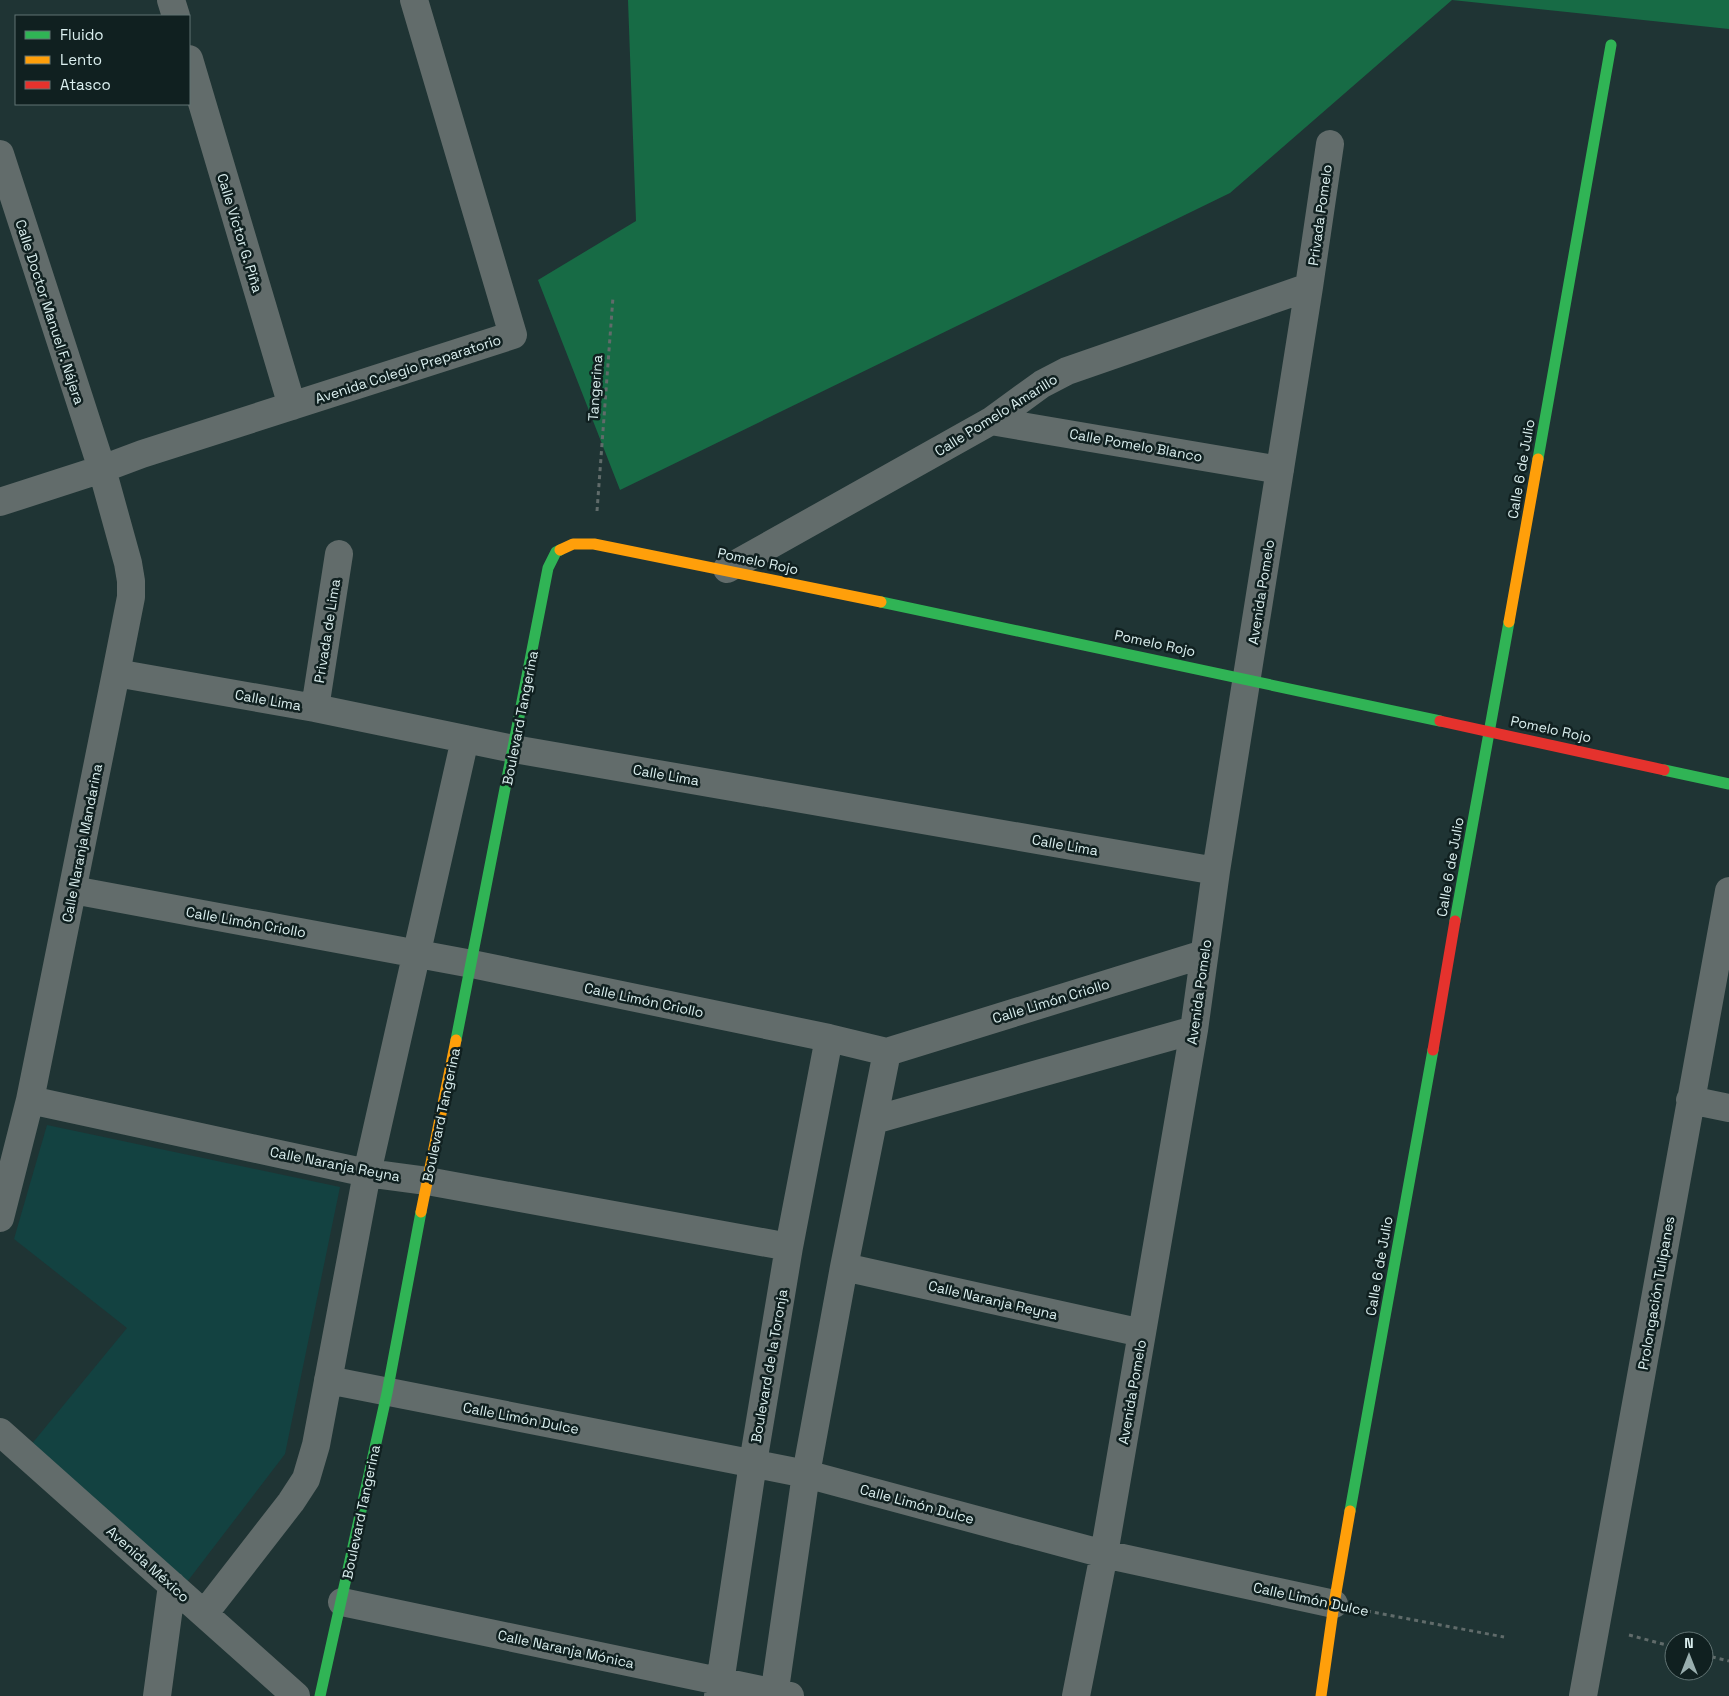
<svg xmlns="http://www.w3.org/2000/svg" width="1729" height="1696" font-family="'Space Grotesk',sans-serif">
<rect width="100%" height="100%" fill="#1f3434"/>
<path fill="#134241" d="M47,1125l293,62 -55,267 -98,128 -157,-136 97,-118 -113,-89z"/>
<path fill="#176b45" d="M628,0h1101v29l-277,-29 -222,193 -610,297 -82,-210 98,-59z"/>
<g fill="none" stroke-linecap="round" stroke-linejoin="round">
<path stroke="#606b6a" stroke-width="3" stroke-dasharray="4 4" stroke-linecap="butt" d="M597,511l16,-214
M1367,1611l137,26
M1629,1635l45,12
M1704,1655l25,6"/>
<path stroke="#626c6b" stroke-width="28" d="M171,0l5,16
M189,59l103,347
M0,154l102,315 26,94 3,18v16l-15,76 -86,427 -30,118
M991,421l289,49
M0,502l102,-33 40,-15 371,-119 -99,-335
M727,569l264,-148 51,-37 25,-13 242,-84
M116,673l199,35 199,41 702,122
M315,708l24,-154
M73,890l399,74 357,74 58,14 317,-98
M30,1100l337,73 60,8 362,66
M1690,1100l39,8
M874,1120l320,-90
M844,1267l298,66
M328,1380l478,94 298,80 230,50
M0,1432l296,264
M342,1602l448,94
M204,1614l87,-112 15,-23 10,-34 51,-272 98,-434
M157,1696l15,-111
M718,1696l35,-233 36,-216 40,-209
M774,1696l32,-222 38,-207 43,-215
M1076,1696l28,-142 90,-524 22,-159 93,-584 21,-143
M1583,1696l146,-805"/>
<path stroke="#30b455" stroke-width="11" d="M1538,459l73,-414
M881,602l559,119
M1664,770l65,14
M1455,921l54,-299
M456,1040l92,-472 8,-16 4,-2
M1350,1511l83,-461
M320,1696l67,-303 34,-181"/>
<path stroke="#ff9f0a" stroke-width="11" d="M560,550l13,-6h21l287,58
M1509,622l29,-163
M421,1212l35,-172
M1321,1696l13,-92 16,-93"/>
<path stroke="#e5322d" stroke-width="11" d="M1440,721l224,49
M1433,1050l22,-129"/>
</g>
<g text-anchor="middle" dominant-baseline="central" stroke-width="5" stroke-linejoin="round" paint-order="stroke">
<g font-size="14" fill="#dbefef" stroke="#102020">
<text transform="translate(1320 215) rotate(-82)">Privada Pomelo</text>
<text transform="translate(240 233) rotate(73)">Calle Víctor G. Piña</text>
<text transform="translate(50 312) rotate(72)">Calle Doctor Manuel F. Nájera</text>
<text transform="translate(408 369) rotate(-18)">Avenida Colegio Preparatorio</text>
<text transform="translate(595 388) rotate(-86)">Tangerina</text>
<text transform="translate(996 415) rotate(-32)">Calle Pomelo Amarillo</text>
<text transform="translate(1136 445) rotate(10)">Calle Pomelo Blanco</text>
<text transform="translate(1521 469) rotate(-80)">Calle 6 de Julio</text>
<text transform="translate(758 561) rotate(12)">Pomelo Rojo</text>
<text transform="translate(1261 592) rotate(-81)">Avenida Pomelo</text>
<text transform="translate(327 631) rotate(-81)">Privada de Lima</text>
<text transform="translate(1155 643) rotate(12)">Pomelo Rojo</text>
<text transform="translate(268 700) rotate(10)">Calle Lima</text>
<text transform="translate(520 718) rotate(-79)">Boulevard Tangerina</text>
<text transform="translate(1551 729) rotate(12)">Pomelo Rojo</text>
<text transform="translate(666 775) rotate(10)">Calle Lima</text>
<text transform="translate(82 843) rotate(-79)">Calle Naranja Mandarina</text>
<text transform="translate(1065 845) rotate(10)">Calle Lima</text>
<text transform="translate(1450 867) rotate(-80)">Calle 6 de Julio</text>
<text transform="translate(246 922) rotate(10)">Calle Limón Criollo</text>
<text transform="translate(1199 992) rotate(-82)">Avenida Pomelo</text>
<text transform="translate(644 1000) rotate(12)">Calle Limón Criollo</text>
<text transform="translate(1051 1001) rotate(-17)">Calle Limón Criollo</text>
<text transform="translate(441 1115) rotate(-78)">Boulevard Tangerina</text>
<text transform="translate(335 1164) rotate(11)">Calle Naranja Reyna</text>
<text transform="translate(1379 1266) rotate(-80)">Calle 6 de Julio</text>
<text transform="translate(1656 1293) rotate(-80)">Prolongación Tulipanes</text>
<text transform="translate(993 1300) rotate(13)">Calle Naranja Reyna</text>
<text transform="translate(769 1366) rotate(-80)">Boulevard de la Toronja</text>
<text transform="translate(1132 1392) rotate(-80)">Avenida Pomelo</text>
<text transform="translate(521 1418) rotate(11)">Calle Limón Dulce</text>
<text transform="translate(917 1504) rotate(15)">Calle Limón Dulce</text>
<text transform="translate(361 1512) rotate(-78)">Boulevard Tangerina</text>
<text transform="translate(148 1564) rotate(42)">Avenida México</text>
<text transform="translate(1311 1599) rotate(12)">Calle Limón Dulce</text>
<text transform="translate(566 1649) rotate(12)">Calle Naranja Mónica</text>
</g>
</g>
<rect x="15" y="15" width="175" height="90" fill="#102020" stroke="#617373"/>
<rect x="25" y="31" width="25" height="8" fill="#30b455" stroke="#617373"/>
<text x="60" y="40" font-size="15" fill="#dbefef">Fluido</text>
<rect x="25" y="56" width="25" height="8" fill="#ff9f0a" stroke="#617373"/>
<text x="60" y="65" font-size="15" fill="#dbefef">Lento</text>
<rect x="25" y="81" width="25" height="8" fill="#e5322d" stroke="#617373"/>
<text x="60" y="90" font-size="15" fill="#dbefef">Atasco</text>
<g transform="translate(1689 1656)"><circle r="24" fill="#102020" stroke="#617373"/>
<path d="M0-4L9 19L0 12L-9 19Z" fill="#99aeae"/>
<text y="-8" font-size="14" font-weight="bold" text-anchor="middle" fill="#dbefef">N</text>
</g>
</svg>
